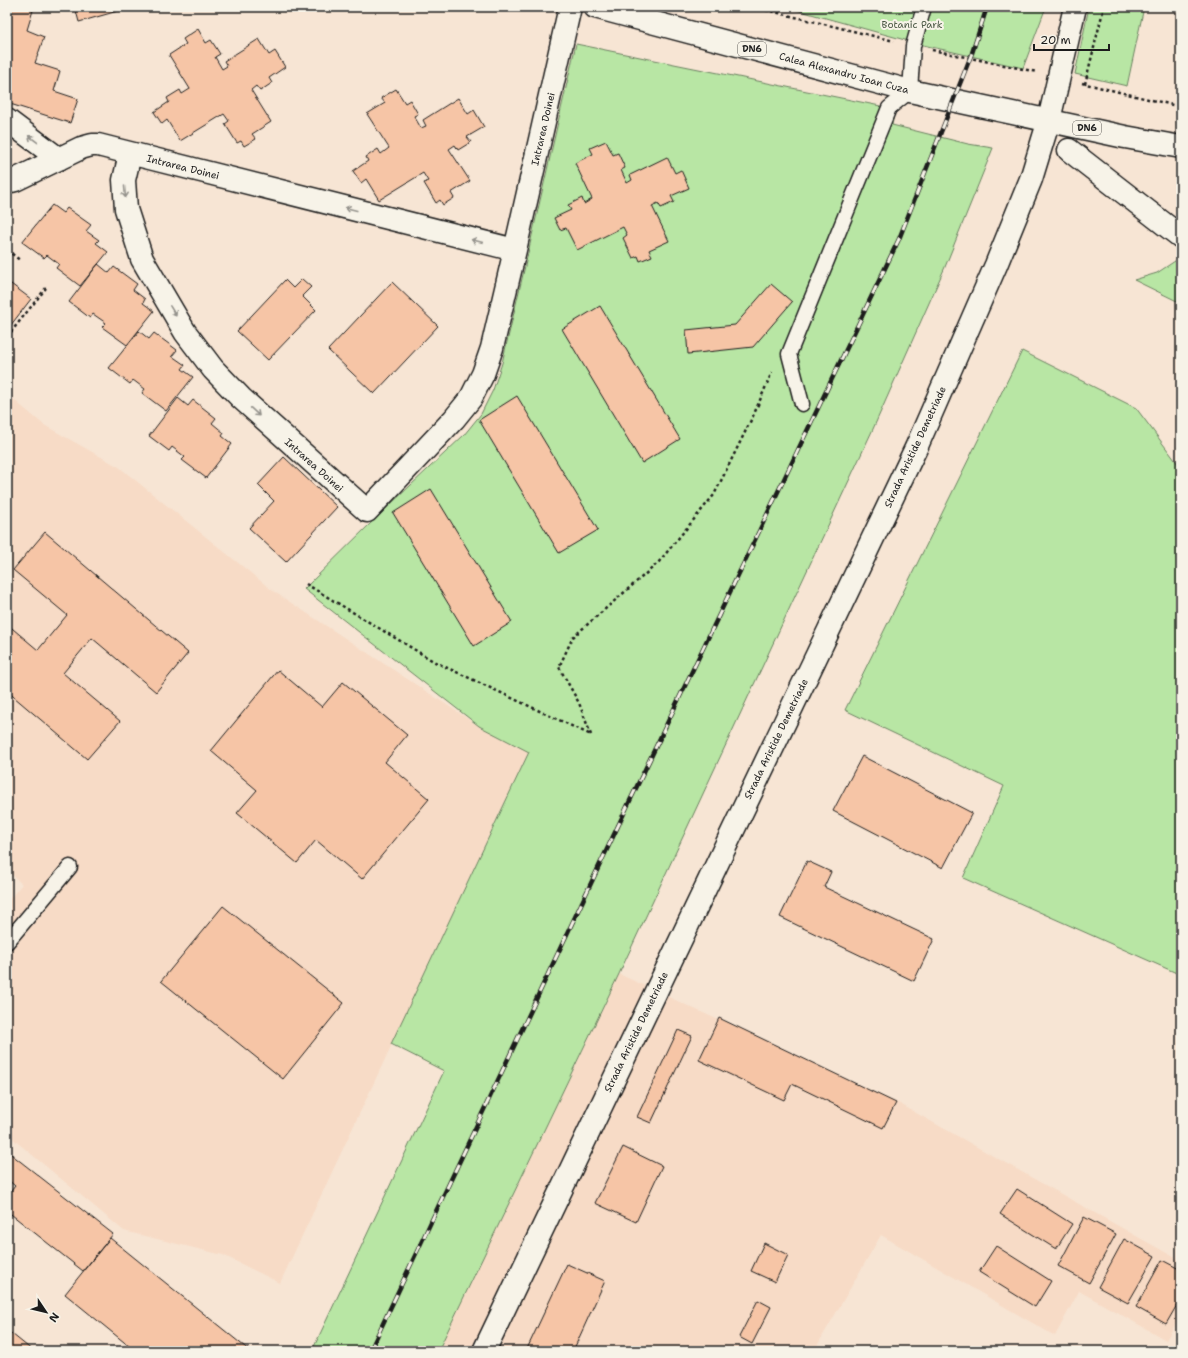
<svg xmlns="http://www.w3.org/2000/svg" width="1188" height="1358" font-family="'Shantell Sans',sans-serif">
<rect width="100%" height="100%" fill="#f7e5d4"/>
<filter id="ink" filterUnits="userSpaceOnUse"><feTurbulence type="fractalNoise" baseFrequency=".025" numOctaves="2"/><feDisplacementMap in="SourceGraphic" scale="8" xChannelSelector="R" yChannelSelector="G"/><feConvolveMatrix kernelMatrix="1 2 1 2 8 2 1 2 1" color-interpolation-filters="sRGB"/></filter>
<g filter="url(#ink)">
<path fill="#f7dbc6" d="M7,394l37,31 75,42 154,124 206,135 50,26 -249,531 -57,-28 -99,-24 -117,-97v-232l15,-18 -15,-14z
M619,974l281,130 281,157v54l-15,25 -87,-49 -24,45 -174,-101 -67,116h-376z"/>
<path fill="#b8e6a4" stroke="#6a8160" d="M786,7h260l-23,61 -100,-23z
M1089,7h55l-17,79 -52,-12z
M576,44l319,65 -3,16 76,19 25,4 -48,119 -72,162 -254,545 -181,377h-126l132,-280 -53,-27 138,-292 -50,-26 -175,-137 72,-71 88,-83 17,-21 12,-24 9,-27 23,-97z
M1181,257v46l-47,-23 23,-7z
M1022,351l114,57 45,60v507l-218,-97 41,-92 -159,-76z"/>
<path fill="#f6c5a6" stroke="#1c1c1c" d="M7,7h27l-7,23 17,7 -9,26 25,8 -6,20 24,8 -8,24 -63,-20z
M75,7h57l-53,15z
M198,29l8,14 5,-3 9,14 -5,3 7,12 5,-3 -3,-5 35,-22 10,16 6,-4 10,16 -16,11 3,5 -12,8 -4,-5 -5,4 20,32 -19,12 4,5 -12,7 -3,-5 -4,2 -12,-19 4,-3 -5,-7 -44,27 -13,-21 -5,4 -8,-12 15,-10 -2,-4 13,-8 2,4 8,-5 -21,-34 17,-11 -3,-5z
M396,89l9,14 5,-3 8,14 -4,2 7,12 5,-2 -3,-6 35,-22 10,16 6,-4 10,17 -17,10 4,5 -13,8 -3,-5 -6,4 21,32 -19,12 3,5 -11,7 -3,-5 -4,3 -12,-20 4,-2 -5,-8 -44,27 -13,-21 -5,4 -8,-12 15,-10 -2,-4 12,-8 3,5 8,-6 -22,-34 18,-11 -4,-5z
M606,141l7,14 5,-2 7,15 -4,2 6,13 5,-3 -2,-5 37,-18 8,16 6,-3 8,18 -18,8 3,6 -13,6 -3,-5 -6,3 17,35 -20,9 3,6 -12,5 -2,-5 -5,2 -10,-20 4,-3 -4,-8 -46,23 -11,-22 -6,2 -6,-12 17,-8 -3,-5 14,-7 2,6 8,-5 -17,-36 18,-9 -3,-6z
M52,205l11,8 4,-5 24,17 -5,6 13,9 -3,3 12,9 -28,34 -24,-18 3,-4 -12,-9 -3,3 -22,-16z
M98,264l11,9 5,-6 23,17 -4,6 12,9 -2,4 11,8 -27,34 -25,-18 4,-4 -13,-9 -3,4 -21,-16z
M302,279l9,8 -9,9 14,14 -48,50 -31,-29 48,-51 8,8z
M7,281l24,18 -24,31z
M392,282l46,44 -64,68 -46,-44z
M771,284l21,18 -39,45 -65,7 -2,-24 49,-5z
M600,306l80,133 -38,24 -80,-134z
M139,331l10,8 5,-6 23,17 -5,6 13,9 -3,4 11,8 -27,34 -24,-18 3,-4 -12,-9 -3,4 -21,-16z
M517,396l81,134 -39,23 -80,-133z
M178,398l10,8 5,-6 23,18 -4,5 12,10 -2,3 10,8 -26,34 -24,-18 3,-3 -13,-10 -3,4 -20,-15z
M284,457l53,50 -51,55 -37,-34 25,-27 -16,-16z
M431,489l81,133 -38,24 -81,-133z
M45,532l143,121 -32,39 -64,-54 -29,35 57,48 -33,38 -80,-68v-67l31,26 29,-35 -54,-45z
M278,670l44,37 21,-25 64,53 -22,27 44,37 -67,80 -46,-39 -19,23 -60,-50 20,-23 -46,-39z
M862,756l110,57 -29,55 -110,-57z
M807,861l24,11 -7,15 110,52 -20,42 -134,-64z
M223,906l121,97 -61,76 -122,-98z
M719,1018l177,85 -13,25 -91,-44 -8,16 -85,-40z
M678,1030l14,6 -41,87 -14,-6z
M623,1147l39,19 -26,56 -41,-19z
M7,1151l106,83 -30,37 -76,-60v-15l8,-10 -8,-7z
M1017,1189l55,35 -16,25 -56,-35z
M1084,1217l32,17 -27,49 -31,-17z
M110,1238l140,113h-115l-70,-57z
M1124,1239l31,17 -27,47 -30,-16z
M764,1243l24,12 -13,27 -24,-11z
M996,1246l55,35 -16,26 -56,-35z
M1162,1260l19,10v28l-15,26 -30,-17z
M567,1264l38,17 -32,70h-47z
M758,1300l13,7 -19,37 -13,-7z
M7,1330l26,21h-26z"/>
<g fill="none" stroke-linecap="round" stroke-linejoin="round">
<g stroke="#1c1c1c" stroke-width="17">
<path id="lane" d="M802,404l-13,-50 100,-246 21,-17 3,-45 11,-39
M7,942l63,-75"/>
</g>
<g stroke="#1c1c1c" stroke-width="25">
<path id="street" d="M7,120l52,39
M1069,150l112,87
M130,154l-6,26 2,29 16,50 43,73 28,37 28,29 126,113 87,-92 17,-21 12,-24 9,-26 23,-98 55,-243
M7,182l8,-2 66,-32 11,-3h6l417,105
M484,1351l432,-903 80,-183 35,-86 18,-59 26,-113"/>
</g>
<g stroke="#1c1c1c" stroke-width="25">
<path id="primary" d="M595,7l315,84 215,46 56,10"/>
</g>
<path stroke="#1c1c1c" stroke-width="2.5" stroke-dasharray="3 3" stroke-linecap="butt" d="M754,7l140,34
M932,50l105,22
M1082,83l99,24
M1085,84l19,-77
M7,250l14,11
M7,337l39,-49
M306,584l129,78 156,73
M591,735l-12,-32 -20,-36 14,-30 85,-74 56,-68 40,-81 18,-42"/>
<use href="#lane" stroke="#f7f3e8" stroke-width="14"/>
<use href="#street" stroke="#f7f3e8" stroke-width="22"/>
<use href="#primary" stroke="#f7f3e8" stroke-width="22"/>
<g stroke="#1c1c1c" stroke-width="4.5">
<path id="rail" d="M370,1351l257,-544 272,-568 73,-186 15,-46"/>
</g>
<use href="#rail" stroke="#f7f3e8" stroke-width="3" stroke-dasharray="9" stroke-linecap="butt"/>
</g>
<defs><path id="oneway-shaft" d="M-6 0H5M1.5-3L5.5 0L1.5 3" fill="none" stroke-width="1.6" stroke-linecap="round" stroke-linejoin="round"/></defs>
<g stroke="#94928c">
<use href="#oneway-shaft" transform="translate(33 139) rotate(-143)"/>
<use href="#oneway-shaft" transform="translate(125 192) rotate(85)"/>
<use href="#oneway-shaft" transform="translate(351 209) rotate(-166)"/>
<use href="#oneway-shaft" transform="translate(477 241) rotate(-166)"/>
<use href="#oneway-shaft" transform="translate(173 311) rotate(58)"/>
<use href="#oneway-shaft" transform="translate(255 412) rotate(43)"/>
</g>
</g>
<g text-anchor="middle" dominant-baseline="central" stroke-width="4" stroke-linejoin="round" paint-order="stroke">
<g fill="#f7f3e8" stroke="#5e5c59" stroke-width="1">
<rect x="738" y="42" width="28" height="14" rx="3"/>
<rect x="1073" y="121" width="28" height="14" rx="3"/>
</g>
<g font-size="9" font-weight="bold" fill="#1c1c1c">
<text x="752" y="49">DN6</text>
<text x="1087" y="128">DN6</text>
</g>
<g font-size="10" fill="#4b5945" stroke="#f7f3e8">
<text x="912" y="24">Botanic Park</text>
</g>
<g font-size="10" fill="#1c1c1c" stroke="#f7f3e8">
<text transform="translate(844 73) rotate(15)">Calea Alexandru Ioan Cuza</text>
<text transform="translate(543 129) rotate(-77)">Intrarea Doinei</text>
<text transform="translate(183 167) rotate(14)">Intrarea Doinei</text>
<text transform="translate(915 447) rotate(-65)">Strada Aristide Demetriade</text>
<text transform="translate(314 465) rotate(42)">Intrarea Doinei</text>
<text transform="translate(776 739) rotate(-64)">Strada Aristide Demetriade</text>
<text transform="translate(636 1032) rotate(-64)">Strada Aristide Demetriade</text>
</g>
</g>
<rect width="1188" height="1358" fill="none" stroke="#f7f3e8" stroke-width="24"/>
<rect x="12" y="12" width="1164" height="1334" fill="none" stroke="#1c1c1c" stroke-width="1.5" filter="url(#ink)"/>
<g transform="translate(46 1312) rotate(125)" stroke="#f7f3e8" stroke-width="3" paint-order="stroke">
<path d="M0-3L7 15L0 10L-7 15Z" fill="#1c1c1c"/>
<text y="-6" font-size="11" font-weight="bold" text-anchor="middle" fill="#1c1c1c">N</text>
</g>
<path d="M1034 44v6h75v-6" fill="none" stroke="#1c1c1c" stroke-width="2"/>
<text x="1040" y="44" font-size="12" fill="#1c1c1c" stroke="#f7f3e8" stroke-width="3" paint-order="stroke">20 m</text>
</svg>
